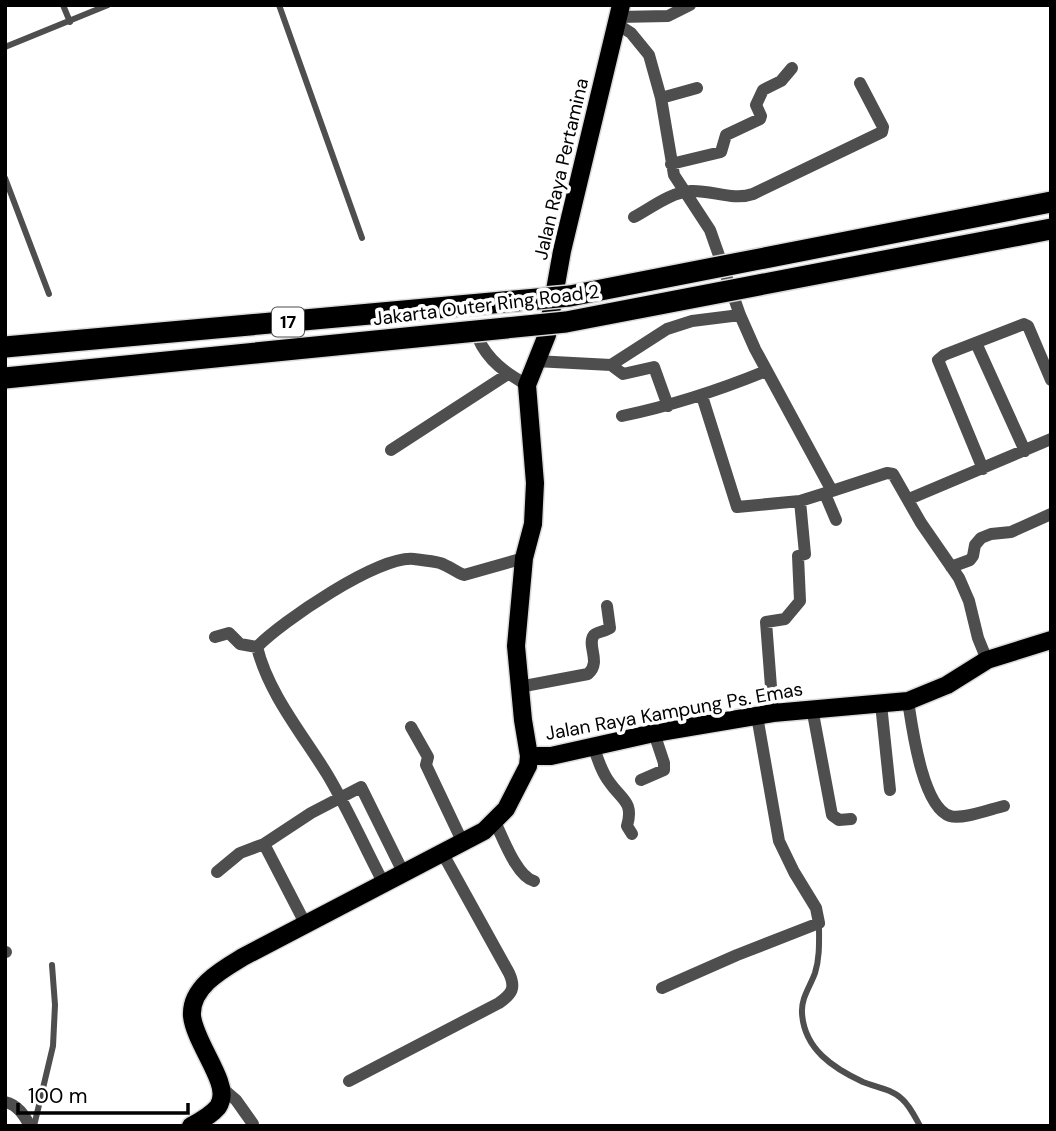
<svg xmlns="http://www.w3.org/2000/svg" width="1056" height="1131" font-family="'DM Sans',sans-serif">
<rect width="100%" height="100%" fill="#fff"/>
<g fill="none" stroke-linecap="round" stroke-linejoin="round">
<g stroke="#dbdbdb" stroke-width="21">
<path id="primary" d="M529,756h22l103,-23 119,-20 135,-12 39,-16 40,-25 64,-20
M191,1126c10,-5 20,-11 27,-19 5,-8 4,-18 1,-26 -7,-20 -25,-46 -27,-65 -2,-29 31,-47 51,-59l241,-126 22,-22 22,-43 1,-10 -6,-36 -7,-74 8,-88 9,-34 2,-41 -8,-98 20,-50 15,-84 59,-246"/>
</g>
<path stroke="#4e4e4e" stroke-width="6" d="M63,5l7,17
M279,5l83,233
M5,47l103,-42
M5,178l44,116
M819,924c0,17 1,33 -4,49 -5,14 -14,25 -13,40 2,36 31,55 61,69 12,5 29,7 39,17 8,7 13,18 18,27
M34,1126l19,-80 2,-41 -3,-40"/>
<path stroke="#4e4e4e" stroke-width="12" d="M618,17l50,-1 22,-11
M617,24l14,9 18,22 12,43 13,77 36,55 30,85 15,34 77,142 55,-18 6,1 28,49 38,55 10,23 9,37 9,22
M661,98l36,-10
M671,164l50,-12 5,-17 34,-16 1,-3 -5,-11 7,-15 18,-9 11,-13
M634,217c17,-9 37,-25 57,-26 21,-1 42,10 62,3l129,-62 1,-5 -23,-44
M478,338c10,23 28,35 49,47
M976,343l49,108
M535,361l76,4 12,9 31,-7 14,39
M611,365l56,-36 25,-8 48,-6
M702,396l35,111 63,-6 32,-10
M622,416c53,-11 95,-25 144,-45
M391,450l117,-76
M983,469l-45,-109 6,-5 80,-31 4,2 23,54
M825,494l11,26
M909,499l142,-60
M951,567l19,-7 3,-4 2,-11 6,-7 10,-4 20,-2 40,-18
M215,637l14,-4 11,11 17,3
M519,687l69,-13c14,-12 -2,-29 6,-39 3,-3 12,-4 16,-7l-3,-22
M908,701c4,25 14,106 42,115 12,4 41,-7 54,-10
M881,704l9,86
M812,708l20,107 7,5 12,-1
M773,713l-7,-91 19,-3 15,-18 -2,-45 7,-2 -5,-53
M411,727l17,30 -2,8 37,78
M594,748c4,12 8,25 16,35 12,17 24,19 17,43l5,8
M641,780l23,-10v-7l-10,-30
M495,822c8,16 22,55 39,59
M264,844l42,81
M217,872l23,-19 24,-9 47,-31 50,-26 43,87
M384,884c-19,-36 -36,-75 -57,-110 -24,-39 -59,-81 -70,-127 24,-25 122,-92 157,-88 8,1 18,2 26,4 9,3 16,9 24,12l60,-17
M5,952h1
M662,988l75,-33 82,-32 -3,-15 -22,-36 -15,-31 -22,-125
M349,1081l150,-78c13,-9 17,-15 10,-30l-66,-119
M222,1088l14,12 17,24
M5,1102c13,3 19,13 25,24"/>
<use href="#primary" stroke="#000" stroke-width="18"/>
<g stroke="#dbdbdb" stroke-width="24" stroke-linecap="butt">
<path id="motorway-bridge" d="M5,347l565,-51 481,-94
M5,378l561,-56 485,-93"/>
</g>
<use href="#motorway-bridge" stroke="#000" stroke-width="21"/>
</g>
<g text-anchor="middle" dominant-baseline="central" stroke-width="7" stroke-linejoin="round" paint-order="stroke">
<rect fill="#fff" stroke="#4c4c4c" stroke-width="2" x="272" y="307.5" width="32" height="29" rx="5"/>
<g font-size="18" font-weight="bold" fill="#000">
<text x="288" y="322">17</text>
</g>
<g font-size="19" fill="#000" stroke="#fff">
<text transform="translate(561 169) rotate(-77)">Jalan Raya Pertamina</text>
<text transform="translate(486 305) rotate(-7)">Jakarta Outer Ring Road 2</text>
<text transform="translate(674 711) rotate(-10)">Jalan Raya Kampung Ps. Emas</text>
</g>
</g>
<rect width="1056" height="1131" fill="none" stroke="#000000" stroke-width="14"/>
<path d="M18 1103v10h170v-10" fill="none" stroke="#000000" stroke-width="3.5"/>
<text x="28" y="1103" font-size="21" fill="#000000" stroke="#ffffff" stroke-width="5" paint-order="stroke">100 m</text>
</svg>
